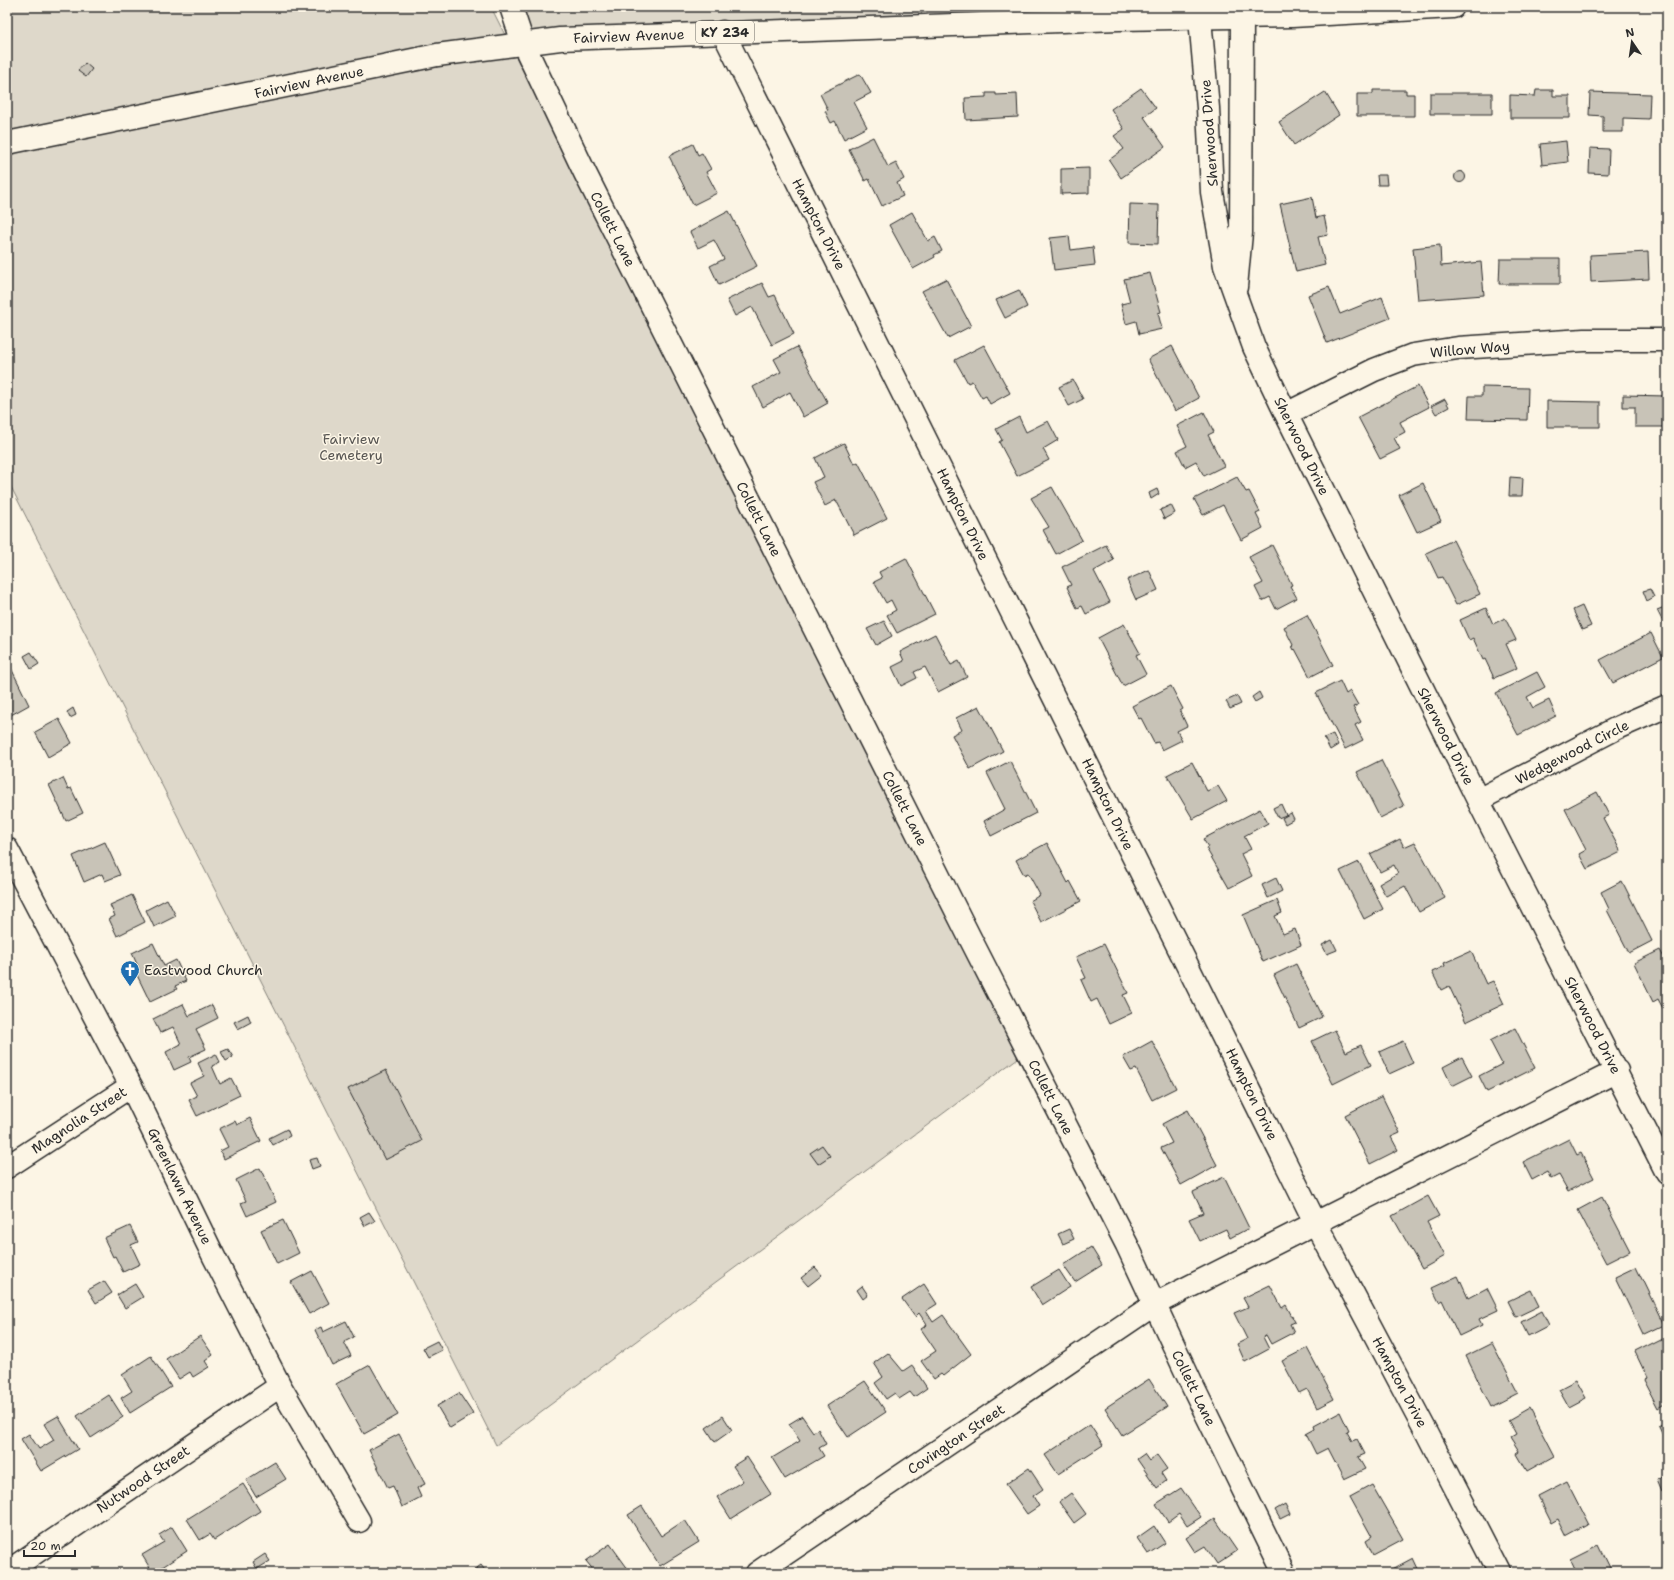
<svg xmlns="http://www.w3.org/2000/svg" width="1674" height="1580" font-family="'Shantell Sans',sans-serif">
<rect width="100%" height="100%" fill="#fcf5e5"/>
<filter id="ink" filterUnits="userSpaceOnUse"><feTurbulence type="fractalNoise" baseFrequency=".025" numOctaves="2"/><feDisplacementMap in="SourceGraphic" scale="8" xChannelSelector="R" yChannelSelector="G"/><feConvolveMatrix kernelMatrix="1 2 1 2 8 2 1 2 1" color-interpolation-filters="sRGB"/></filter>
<g filter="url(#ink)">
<path fill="#ded8ca" stroke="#84827a" d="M7,7h484l527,1051 -522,387 -489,-966z
M506,7h418l-8,20 -393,16z"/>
<path fill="#c8c3b7" stroke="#2b2b2b" d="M85,63l7,6 -6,8 -8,-6z
M860,74l11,19 -17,9 13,25 -23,12 -9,-18 -4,2 -6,-12 3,-1 -8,-16z
M1141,88l15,20 -12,9 21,30 -44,31 -12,-18 15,-11 -10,-13 10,-7 -13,-20z
M1373,90h33v4h8v22h-57v-22h16z
M1536,90h17v6h17v22h-60v-23l25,1z
M1325,92l14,23 -45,30 -15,-23z
M1590,92l60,2 -1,25 -26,-1v14h-20v-16l-14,-1z
M986,93h10v2l21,-1 1,23 -52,3 -1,-22 21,-1z
M1430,93h62v21h-62z
M873,137l15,30 8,-4 8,16 -7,4 6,13 -21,10 -13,-27 -4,2 -16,-32z
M1566,141l2,21 -26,3 -2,-21z
M693,144l5,11 4,-2 9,16 -5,3 11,21 -24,12 -24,-49z
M1590,148l19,1 -1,25 -19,-1z
M1089,168v25l-28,1v-25z
M1454.5 177a5.5 5.5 0 1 1 11 0a5.5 5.5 0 1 1-11 0Z
M1377,175h9l1,10h-9z
M1312,197l4,21 8,-2 4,19 -10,2 7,28 -29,7 -16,-68z
M1130,204l29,1 -1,39 -29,-1z
M729,211l28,55 -38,19 -9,-19 14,-7 -10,-19 -16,8 -8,-16z
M912,212l16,29 7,-4 7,14 -8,4 1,2 -22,12 -24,-44z
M1069,236l2,14 22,-3 2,18 -41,5 -4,-32z
M1440,245l1,21 40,-4 3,33 -66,5 -5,-52z
M1648,252l1,27 -58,3 -1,-27z
M1500,259h60v25h-61z
M1150,273l11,39 -3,1 4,16 -23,5 -3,-13 -10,3 -5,-20 9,-2 -6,-23z
M946,279l25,47 -23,12 -26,-47z
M762,283l7,14 6,-2 19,39 -22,11 -20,-38 -17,9 -8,-16z
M1329,287l11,27 42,-17 8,21 -63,25 -19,-48z
M1019,290l8,17 -22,11 -9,-18z
M984,345l26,48 -20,11 -4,-8 -4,2 -10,-17 -4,2 -13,-23z
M1172,346l27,52 -24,13 -27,-52z
M797,347l31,56 -25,14 -13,-25 -27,15 -10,-20 28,-15 -7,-13z
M1073,380l10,19 -14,7 -10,-19z
M1418,386l11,21 -29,15 5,10 -11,6 6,11 -20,10 -22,-42z
M1482,387l46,1 -1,32 -59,-1 1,-23h13z
M1623,395l44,1v22h-4v9h-28v-20h-12z
M1445,399l4,8 -13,7 -5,-8z
M1547,401l53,1v25h-53z
M1204,412l10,20 -6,3 16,31 -20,10 -8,-15 -11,6 -8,-16 10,-5 -10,-20z
M1019,417l7,15 22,-11 10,19 -15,9 6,11 -32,16 -18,-34 3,-2 -6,-11z
M844,443l10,21 4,-2 29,56 -33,17 -18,-35 -11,6 -12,-24 11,-5 -9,-19z
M1237,477l9,15 3,-1 11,21 -4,2 7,14 -22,12 -18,-35 -20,10 -9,-16z
M1510,477l13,1 -1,18h-13z
M1423,483l18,38 -24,11 -18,-37z
M1052,487l30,53 -26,14 -13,-24 6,-3 -18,-29z
M1157,489l2,5 -8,5 -2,-6z
M1171,505l4,8 -11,6 -4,-9z
M7,535l6,11 -6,3z
M1453,540l27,54 -24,11 -14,-28 -4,1 -12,-25z
M1106,545l8,15 -20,11 16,31 -24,12 -4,-8 -5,2 -10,-21 4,-2 -9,-18z
M1272,545l20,40 -2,1 7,12 -21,11 -6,-12 -8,4 -7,-14 8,-4 -14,-26z
M906,558l29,56 -38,19 -10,-18 9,-5 -5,-10 -5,3 -12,-21 8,-4 -3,-6z
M1149,570l9,20 -22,10 -9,-20z
M7,586l4,8 -4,2z
M1650,589l4,8 -7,4 -4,-10z
M1582,606l9,20 -9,4 -9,-20z
M1667,606v24l-10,-20z
M1486,608l7,16 12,-6 11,22 -10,4 11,24 -23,10 -9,-19 -2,1 -10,-22 -4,2 -9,-20z
M1307,615l26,50 -23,12 -15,-28 -1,1 -2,-4 1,-1 -9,-18z
M884,621l8,15 -16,9 -9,-16z
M1124,624l16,29 -4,2 10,19 -23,12 -25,-48z
M1651,633l12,24 -50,26 -13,-23z
M935,634l16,31 8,-4 8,16 -29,15 -13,-25 -11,5 3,6 -16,8 -9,-19 12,-6 -4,-9z
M31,652l8,12 -8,5 -7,-13z
M11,668l18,37 -18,10 -4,-7v-38z
M1537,672l8,15 -18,10 6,11 16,-8 7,16 -38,19 -22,-42z
M1340,681l6,13 4,-3 8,14 -5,2 8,15 -6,3 8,15 -18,9 -29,-56z
M1171,686l12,23 -3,2 7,15 -10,5 5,9 -20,10 -4,-8 -4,1 -13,-25 -2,1 -7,-13z
M1259,692l3,6 -7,4 -3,-5z
M1237,696l4,8 -11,5 -4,-8z
M979,706l24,45 -33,18 -18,-34 10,-5 -6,-12z
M73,708l3,7 -6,3 -3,-6z
M59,719l13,24 -24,14 -13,-25z
M1333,734l5,11 -8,5 -6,-12z
M1381,760l23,46 -24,12 -23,-46z
M1010,761l26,52 -45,23 -7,-15 21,-12 -18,-36z
M1192,762l15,29 11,-5 9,15 -34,18 -26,-44z
M63,778l5,11 3,-1 12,25 -17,8 -17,-36z
M1597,792l12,23 -6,3 18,34 -34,17 -8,-15 7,-4 -21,-41z
M1281,804l5,11 -8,3 -5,-10z
M1260,809l8,14 -24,13 7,13 -10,5 11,22 -23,12 -23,-40 2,-1 -5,-8z
M1291,813l3,6 -9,5 -3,-6z
M1400,839l4,8 11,-5 30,56 -26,14 -14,-26 -19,10 -7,-12 19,-11 -4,-8 -14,7 -10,-18z
M105,842l15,33 -15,6 -3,-7 -18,8 -11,-26z
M1047,843l21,40 2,-2 11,20 -40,21 -11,-21 10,-6 -12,-22 -4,2 -8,-15z
M1359,862l24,47 -19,10 -24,-48z
M1276,878l6,13 -14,7 -6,-13z
M1622,881l30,60 -23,12 -22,-43 2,-1 -8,-17z
M132,895l13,27 -28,14 -8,-17 6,-3 -5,-11z
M167,899l9,17 -22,11 -8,-17z
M1277,900l5,13 -7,3 8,18 12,-5 6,16 -38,17 -20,-47z
M1332,940l5,10 -10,4 -5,-9z
M153,943l11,23 12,-6 10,21 -11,5 2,3 -27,13 -15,-31 4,-2 -7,-16z
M1104,944l24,49 -5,2 9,18 -23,11 -12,-25 -6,3 -10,-22 5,-2 -10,-21z
M1660,950l7,13v53l-9,-17 -5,3 -19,-39z
M1471,951l15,33 7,-3 11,23 -38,18 -17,-36 -8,4 -9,-18 13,-6 -1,-3z
M1296,964l26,53 -23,11 -25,-53z
M183,1004l6,12 23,-11 6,13 -22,11 10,20 -17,8 2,5 -17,8 -8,-18 15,-8 -8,-17 -13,6 -7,-14z
M248,1015l3,7 -13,7 -4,-7z
M1515,1028l20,40 -48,24 -8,-16 23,-12 -12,-23z
M1335,1030l11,22 15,-7 10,20 -38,19 -21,-43z
M1152,1041l24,47 -24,12 -16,-31 -5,2 -8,-14z
M1403,1041l10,22 -24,11 -10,-22z
M228,1049l5,8 -7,4 -5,-9z
M216,1054l4,8 -8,4 8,18 11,-6 9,17 -43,21 -8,-16 8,-4 -7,-13 14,-7 -6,-13z
M1462,1057l10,19 -20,10 -9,-19z
M386,1070l36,71 -37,19 -37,-71z
M1382,1096l18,37 -9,4 7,13 -28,14 -25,-49z
M1188,1110l29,55 -36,20 -20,-37 11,-5 -10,-19z
M250,1118l11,23 -37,18 -4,-8 8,-4 -9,-18 16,-8 2,4z
M287,1129l3,7 -17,9 -4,-7z
M1569,1139l8,16 4,-2 13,25 -26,13 -9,-16 -8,4 -4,-7 -15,8 -9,-18z
M822,1145l8,11 -12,8 -8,-11z
M317,1158l3,8 -8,3 -3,-9z
M260,1168l16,34 -29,14 -6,-13 5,-2 -10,-21z
M1224,1177l25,51 -19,10 -4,-9 -26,12 -11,-22 14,-6 -10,-21z
M1428,1196l11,20 -12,6 18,34 -23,13 -30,-53z
M1602,1197l28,54 -24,12 -28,-53z
M369,1212l6,9 -10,5 -5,-9z
M283,1220l16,33 -22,11 -16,-34z
M130,1226l8,16 -7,3 9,19 -17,8 -8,-16 -2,1 -9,-19z
M1069,1229l5,10 -11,5 -5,-10z
M1091,1247l11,18 -27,17 -12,-17z
M815,1267l7,8 -14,11 -7,-8z
M1636,1267l28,58 -21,10 -28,-58z
M1059,1270l11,17 -28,18 -11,-18z
M312,1271l17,32 -20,11 -18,-32z
M1458,1276l10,22 19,-10 11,22 -19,9 3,6 -23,11 -17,-36 -3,2 -7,-14z
M104,1281l8,12 -16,10 -8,-13z
M135,1284l8,13 -18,11 -8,-13z
M924,1284l13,20 -11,7 7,11 10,-7 28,39 -28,22 -2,-2 -7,5 -13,-18 15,-10 -15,-22 6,-4 -8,-12 -4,4 -13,-18z
M1270,1285l12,23 4,-3 9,17 -5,2 4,8 -23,12 -5,-9 -3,2 6,12 -24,13 -8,-18 10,-5 -13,-26 14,-6 -5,-9z
M862,1286l6,9 -5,4 -6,-9z
M1531,1290l8,16 -23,11 -8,-16z
M1542,1311l7,14 -21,11 -7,-14z
M346,1321l8,16 -10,5 7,14 -19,9 -17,-35 6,-3 2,5z
M200,1336l13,19 -8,6 4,6 -16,10 -3,-5 -11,7 -13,-20z
M1667,1336v67l-8,5 -15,-29 3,-2 -12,-25z
M437,1341l5,9 -14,7 -5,-9z
M1492,1343l26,50 -27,14 -25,-51z
M1307,1348l27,51 -17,9 -10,-19 -8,4 -17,-32z
M888,1353l15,18 9,-6 15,23 -13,9 -4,-5 -11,7 -4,-6 -9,6 -11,-16 8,-6 -9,-14z
M151,1356l20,31 -41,26 -9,-15 11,-7 -10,-16z
M370,1365l28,50 -34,19 -28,-50z
M1149,1379l18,28 -45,28 -17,-27z
M1576,1380l10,18 -17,9 -10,-18z
M865,1381l21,31 -38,25 -21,-31z
M459,1393l14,21 -23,14 -13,-22z
M109,1395l14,22 -32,21 -14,-22z
M1529,1408l25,48 -27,15 -10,-17 3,-2 -9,-14 5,-3 -8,-15z
M1340,1412l9,19 -2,1 5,9 5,-2 8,15 -7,3 7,12 -21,10 -16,-31 -12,6 -10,-20 9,-5 -1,-3z
M58,1416l20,33 -37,22 -20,-32 8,-5 10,15 15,-9 -10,-16z
M723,1416l9,14 -17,12 -9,-14z
M802,1416l11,16 5,-3 8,15 -7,4 5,8 -39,23 -13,-21 28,-17 -11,-17z
M1667,1423v19h-1l-7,-15z
M1090,1425l13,20 -45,29 -13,-19z
M399,1434l26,50 -8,4 4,9 -19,10 -9,-21 -5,2 -19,-38z
M1144,1454l5,7 8,-6 10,14 -6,4 5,8 -9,7 -20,-29z
M747,1457l24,37 -40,25 -14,-22 26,-16 -10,-15z
M1667,1461v11l-4,-9z
M275,1462l11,17 -30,18 -10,-17z
M1029,1468l14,21 -10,7 6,10 -12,8 -21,-30z
M1665,1474l2,14 -4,2 -5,-12z
M1567,1482l22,43 -22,12 -9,-18 -7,4 -13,-26z
M243,1484l17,27 -46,29 -4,-6 -10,6 -13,-21z
M1372,1485l31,54 -30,16 -7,-14 6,-4 -22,-40z
M1181,1488l20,29 -14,9 -8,-12 -11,8 -12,-18z
M1071,1493l15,21 -12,9 -15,-21z
M1285,1504l5,10 -10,5 -5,-9z
M642,1506l19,30 24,-16 14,22 -39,24 -32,-51z
M1215,1519l22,32 -20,13 -12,-18 -10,6 -9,-14z
M1154,1526l11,17 -17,11 -11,-16z
M172,1527l15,24 -34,22 -11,-18 22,-13 -5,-7z
M610,1544l21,29h-38l2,-1 -9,-11z
M1599,1546l13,27h-35l-6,-13z
M265,1554l5,7 -13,8 -4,-7z
M1413,1558l7,15h-35z
M481,1565l6,8h-11l-2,-3z
M1313,1568l2,5h-11v-1z"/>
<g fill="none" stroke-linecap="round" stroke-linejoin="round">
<g stroke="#2b2b2b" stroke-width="25">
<path id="minor" d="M511,7l12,36 62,130 385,765 157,307 66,142 91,186
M1199,7l9,101 4,84 4,23 9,51 29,81 32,67 192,386 189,373
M723,32l592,1190 112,211 72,140
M1236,287l5,-54 1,-216
M1286,414l88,-44 39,-15 45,-7 126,-8h83
M1478,800l141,-73 48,-21
M7,849l124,237 83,171 66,129 79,135
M7,1167l124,-81
M7,1572l273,-186
M757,1573l398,-269 462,-233"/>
</g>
<g stroke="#2b2b2b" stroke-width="25">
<path id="major" d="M7,143l430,-88 123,-16 559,-20 173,-3 161,-9"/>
</g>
<use href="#minor" stroke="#fcf5e5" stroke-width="22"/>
<use href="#major" stroke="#fcf5e5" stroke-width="22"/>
</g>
</g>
<defs>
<g id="church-pin" transform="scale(1)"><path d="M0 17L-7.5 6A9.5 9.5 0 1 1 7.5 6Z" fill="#1f6fb2" stroke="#fcf5e5"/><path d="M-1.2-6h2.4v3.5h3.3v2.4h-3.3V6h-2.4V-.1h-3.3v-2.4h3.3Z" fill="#fff"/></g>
</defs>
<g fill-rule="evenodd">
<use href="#church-pin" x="130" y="970"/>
</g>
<g text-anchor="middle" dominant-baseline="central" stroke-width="3" stroke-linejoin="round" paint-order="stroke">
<rect fill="#fcf5e5" stroke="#6a6863" stroke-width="1" x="696" y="21" width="58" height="22" rx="3"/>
<g font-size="13" font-weight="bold" fill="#2b2b2b">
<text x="725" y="32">KY 234</text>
</g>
<g font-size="14" fill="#2b2b2b" stroke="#fcf5e5">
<text transform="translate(629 36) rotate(-2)">Fairview Avenue</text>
<text transform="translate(309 82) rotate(-12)">Fairview Avenue</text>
<text transform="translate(1209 133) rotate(-94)">Sherwood Drive</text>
<text transform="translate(819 224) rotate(63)">Hampton Drive</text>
<text transform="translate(613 229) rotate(63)">Collett Lane</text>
<text transform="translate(1470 349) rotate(-5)">Willow Way</text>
<text transform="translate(1302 446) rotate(64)">Sherwood Drive</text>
<text transform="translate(963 514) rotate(64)">Hampton Drive</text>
<text transform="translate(759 519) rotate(63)">Collett Lane</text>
<text transform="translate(1446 736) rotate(63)">Sherwood Drive</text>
<text transform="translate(1572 752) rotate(-27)">Wedgewood Circle</text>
<text transform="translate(1108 804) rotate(64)">Hampton Drive</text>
<text transform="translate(905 808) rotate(63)">Collett Lane</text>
<text transform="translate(1593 1025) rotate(63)">Sherwood Drive</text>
<text transform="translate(1252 1094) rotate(64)">Hampton Drive</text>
<text transform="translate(1051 1097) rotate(63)">Collett Lane</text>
<text transform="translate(79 1120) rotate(-33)">Magnolia Street</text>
<text transform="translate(180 1186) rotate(64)">Greenlawn Avenue</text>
<text transform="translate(1400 1382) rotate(62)">Hampton Drive</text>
<text transform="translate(1194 1388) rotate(64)">Collett Lane</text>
<text transform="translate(956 1439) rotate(-34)">Covington Street</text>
<text transform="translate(143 1479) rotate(-34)">Nutwood Street</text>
</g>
<g font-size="14" fill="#585653" stroke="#fcf5e5">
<text x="351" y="439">Fairview<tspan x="351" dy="16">Cemetery</tspan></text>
</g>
<g font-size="14" fill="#2b2b2b" stroke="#fcf5e5" text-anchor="start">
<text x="144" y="970">Eastwood Church</text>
</g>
</g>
<rect width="1674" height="1580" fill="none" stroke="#fcf5e5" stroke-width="24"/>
<rect x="12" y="12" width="1650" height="1556" fill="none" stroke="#2b2b2b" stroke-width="1.5" filter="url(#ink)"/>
<g transform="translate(1632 42) rotate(347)" stroke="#fcf5e5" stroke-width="3" paint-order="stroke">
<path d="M0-3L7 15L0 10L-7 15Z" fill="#2b2b2b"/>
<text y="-6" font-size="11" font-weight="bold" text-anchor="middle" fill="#2b2b2b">N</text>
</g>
<path d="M24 1550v6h51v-6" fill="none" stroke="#2b2b2b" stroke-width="2"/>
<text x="30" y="1550" font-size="12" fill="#2b2b2b" stroke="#fcf5e5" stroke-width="3" paint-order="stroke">20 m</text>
</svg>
